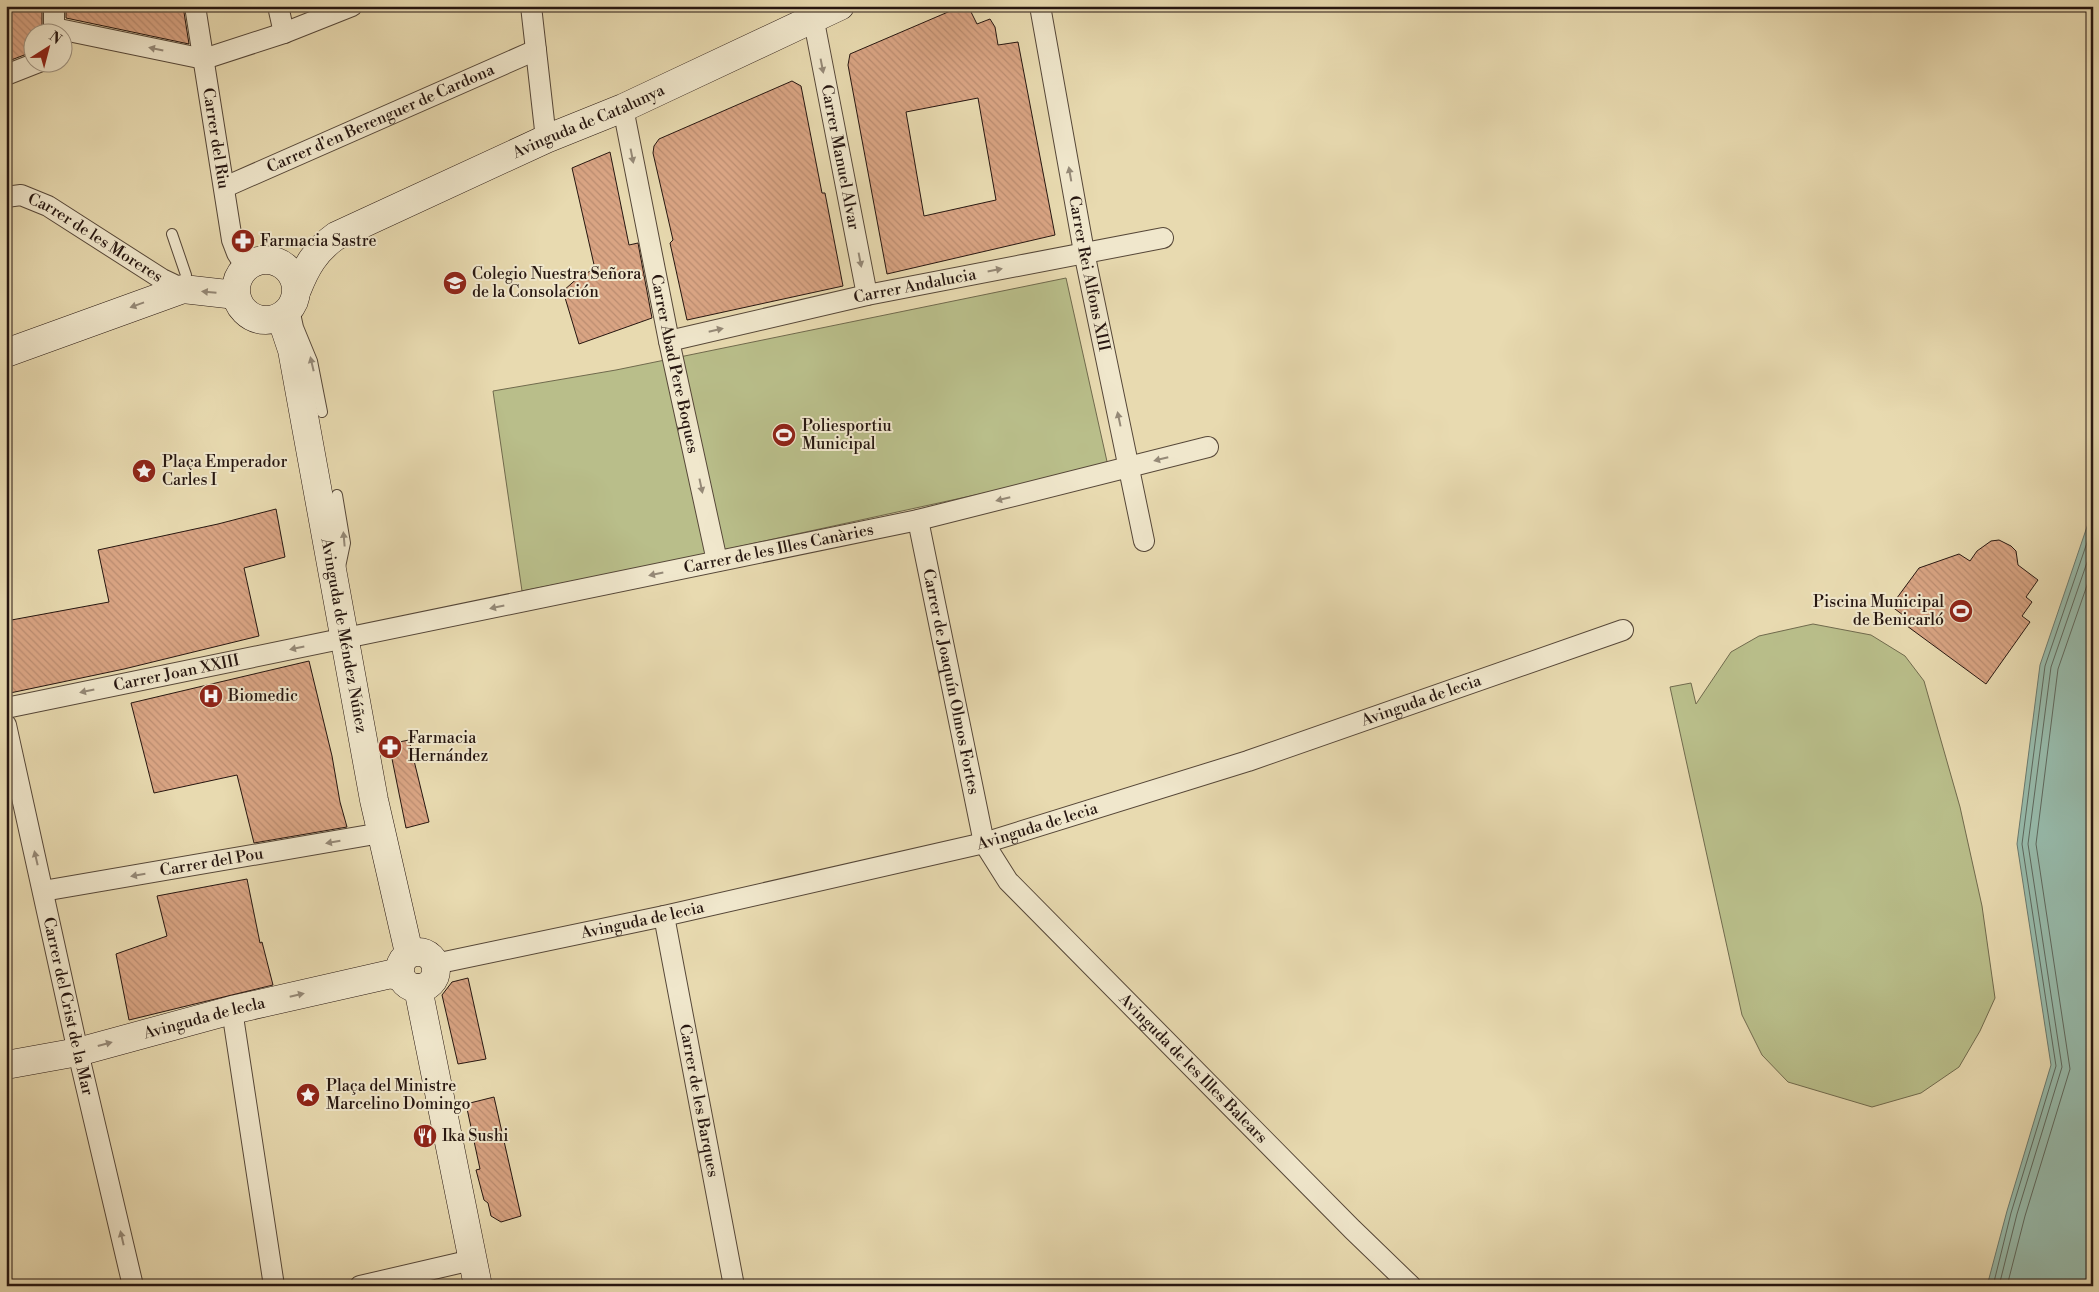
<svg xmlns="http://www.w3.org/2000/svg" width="2099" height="1292" font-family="'Libre Bodoni',serif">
<defs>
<pattern id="building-back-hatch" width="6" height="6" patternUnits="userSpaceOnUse" patternTransform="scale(1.25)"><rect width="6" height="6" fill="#d9a483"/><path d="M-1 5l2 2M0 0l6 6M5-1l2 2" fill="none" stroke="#ba8c70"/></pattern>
</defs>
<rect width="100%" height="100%" fill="#e8dab0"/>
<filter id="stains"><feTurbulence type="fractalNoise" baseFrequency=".004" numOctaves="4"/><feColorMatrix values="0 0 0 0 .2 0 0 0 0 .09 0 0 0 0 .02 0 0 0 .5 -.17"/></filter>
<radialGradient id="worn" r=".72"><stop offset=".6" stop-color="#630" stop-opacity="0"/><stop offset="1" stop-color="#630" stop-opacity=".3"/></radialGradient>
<path fill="#b9be8a" stroke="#706a4d" d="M1066,278l42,188 -458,100 -128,25 -29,-200 123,-21z
M1813,624l58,11 34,21 19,25 36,126 22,99 13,92 -15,33 -21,36 -38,26 -49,14 -84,-25 -26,-27 -20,-40 -72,-328 21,-4 5,21 35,-52 28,-16z"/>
<path fill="#97bbac" stroke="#6a796e" d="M2093,509v777h-106l20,-75 44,-146 -34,-221 23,-179z"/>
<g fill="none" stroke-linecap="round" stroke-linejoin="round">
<path stroke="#5e685e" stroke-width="1" d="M1993,1286l18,-73 45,-147 -34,-222 23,-178 48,-141
M1999,1286l18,-72 45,-147 -34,-223 23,-177 42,-122
M2007,1286l18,-70 45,-147 -34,-225 22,-175 35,-101"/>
</g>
<path fill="url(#building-back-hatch)" stroke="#261610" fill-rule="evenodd" d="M6,6h36v26h-10v20l-26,10z
M66,6h117l6,38 -123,-26z
M962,6h6l9,18 13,-5 5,8 3,18 20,-3 37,193 -168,39 -39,-209 2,-11zM978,98l18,102 -72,16 -18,-104z
M792,81l9,5 21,107h3l18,93 -156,34 -17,-77 3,-3 -20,-87 1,-7 5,-7z
M610,152l19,93 9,-2 14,75 -73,26 -16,-53 17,-15 15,-7 -23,-101z
M276,509l9,48 -41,11 15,68 -135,33 -114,24 -4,-17v-55l103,-19 -11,-52 120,-26z
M1999,540l12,6 5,5 2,14 20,15 -12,17 6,5 -10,14 8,6 -44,62 -79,-58 4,-5 -20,-15 28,-38 40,-14 11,7 7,-10 14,-10z
M309,661l23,95 8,46 7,25 -93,16 -17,-68 -83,18 -23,-90z
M409,740l20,82 -23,6 -17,-84z
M247,879l13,64 2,-1 11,43 -144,35 -13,-66 51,-18 -10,-40z
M468,978l18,81 -28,5 -16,-69 10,-13z
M494,1097l27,119 -20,6 -10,-6 -3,-13 -4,-3 -8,-30 4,-1 -14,-65z"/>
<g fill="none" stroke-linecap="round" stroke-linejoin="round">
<g stroke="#564738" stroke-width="12">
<path id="lane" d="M172,234l14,41 -3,13
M293,304l5,23 14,34 10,51
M337,495l8,48 -5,24"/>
</g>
<g stroke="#564738" stroke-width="22">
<g id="street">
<path d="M54,6v26"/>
<path id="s1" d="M195,6l37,234 5,13 9,14"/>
<path d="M278,6l6,27"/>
<path d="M531,6l15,133"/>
<path id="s2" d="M811,6l56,289"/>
<path id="s3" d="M1040,6l44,246 60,289"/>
<path d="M54,28l150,31 80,-26 68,-27"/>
<path d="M6,75l33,-13"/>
<path id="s4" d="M623,108l46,233 48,220"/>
<path id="s5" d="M225,187l311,-137"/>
<path id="s6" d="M6,197l15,-2 27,11 114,73 21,10"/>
<path id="s7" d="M669,341l198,-46 296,-57"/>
<path id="s8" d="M918,520l66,323 24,38 344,348 59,57"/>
<path id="s9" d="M6,708l912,-188 290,-73"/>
<path id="s10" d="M6,725l72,327 55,234"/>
<path id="s11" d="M43,891l338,-58"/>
<path id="s12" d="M664,916l70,370"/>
<path id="s13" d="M435,964l229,-48 320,-73 264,-82 375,-131"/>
<path d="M232,1010l42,276"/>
<path d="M360,1286l112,-26"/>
</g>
</g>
<g stroke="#261610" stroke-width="29">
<g id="secondary">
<circle cx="266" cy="290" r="30"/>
<path id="s14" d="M297,290c9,-23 18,-39 39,-54l210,-97 77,-31 217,-102"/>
<path id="s15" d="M281,317l11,33 82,450 35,153"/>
<path d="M6,353l177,-64 53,6"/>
<circle cx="418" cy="970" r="18"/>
<path d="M418,988l60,298"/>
<path id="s16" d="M6,1065l72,-13 154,-42 159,-36 10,3"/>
</g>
</g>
<use href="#lane" stroke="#f0e7cc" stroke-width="10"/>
<use href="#street" stroke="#f0e7cc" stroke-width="20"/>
<use href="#secondary" stroke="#f0e7cc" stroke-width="28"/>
</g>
<defs><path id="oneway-solid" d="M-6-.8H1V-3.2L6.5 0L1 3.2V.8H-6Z" transform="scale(1.25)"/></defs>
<g fill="#958977">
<use href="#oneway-solid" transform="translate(156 49) rotate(-168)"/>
<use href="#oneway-solid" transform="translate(822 66) rotate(79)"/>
<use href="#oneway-solid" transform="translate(632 156) rotate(79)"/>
<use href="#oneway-solid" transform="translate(1070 174) rotate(-100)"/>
<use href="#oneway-solid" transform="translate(860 260) rotate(79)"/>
<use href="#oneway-solid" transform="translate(995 270) rotate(-11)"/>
<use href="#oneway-solid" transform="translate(209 292) rotate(-175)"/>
<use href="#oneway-solid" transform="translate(137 305) rotate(160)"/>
<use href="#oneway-solid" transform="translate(716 330) rotate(-13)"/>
<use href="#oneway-solid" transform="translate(312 364) rotate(-103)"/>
<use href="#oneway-solid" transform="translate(1119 419) rotate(-102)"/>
<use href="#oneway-solid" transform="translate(1161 459) rotate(166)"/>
<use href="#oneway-solid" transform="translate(701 486) rotate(78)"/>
<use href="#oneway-solid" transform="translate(1003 499) rotate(166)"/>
<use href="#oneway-solid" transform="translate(344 539) rotate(-95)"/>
<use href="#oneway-solid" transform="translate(656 574) rotate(168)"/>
<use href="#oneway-solid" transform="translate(497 607) rotate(168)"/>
<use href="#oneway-solid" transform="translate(297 648) rotate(168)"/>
<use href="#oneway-solid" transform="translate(87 691) rotate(168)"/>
<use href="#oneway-solid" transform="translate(333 842) rotate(170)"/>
<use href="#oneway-solid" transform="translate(36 858) rotate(-103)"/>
<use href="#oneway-solid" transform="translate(138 875) rotate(170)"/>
<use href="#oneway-solid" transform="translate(297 995) rotate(-13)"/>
<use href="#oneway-solid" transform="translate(105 1044) rotate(-15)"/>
<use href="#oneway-solid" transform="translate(122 1238) rotate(-103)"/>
</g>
<defs>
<g id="pharmacy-disc" transform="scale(1.25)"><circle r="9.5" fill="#8f2418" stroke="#f0e7cc"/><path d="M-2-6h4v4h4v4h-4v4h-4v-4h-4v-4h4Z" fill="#fff"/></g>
<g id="school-disc" transform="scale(1.25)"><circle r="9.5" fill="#8f2418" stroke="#f0e7cc"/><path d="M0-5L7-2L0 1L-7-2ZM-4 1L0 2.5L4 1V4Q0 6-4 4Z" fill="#fff"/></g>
<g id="stadium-disc" transform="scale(1.25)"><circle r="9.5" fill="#8f2418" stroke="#f0e7cc"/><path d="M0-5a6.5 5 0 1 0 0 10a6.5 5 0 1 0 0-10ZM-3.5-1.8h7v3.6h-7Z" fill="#fff"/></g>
<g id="sight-disc" transform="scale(1.25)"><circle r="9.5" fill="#8f2418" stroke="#f0e7cc"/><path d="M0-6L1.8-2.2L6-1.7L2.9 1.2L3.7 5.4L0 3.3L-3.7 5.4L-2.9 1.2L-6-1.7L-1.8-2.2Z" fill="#fff"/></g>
<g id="hospital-disc" transform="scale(1.25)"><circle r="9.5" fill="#8f2418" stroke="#f0e7cc"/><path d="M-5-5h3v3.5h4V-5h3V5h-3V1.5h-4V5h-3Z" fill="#fff"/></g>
<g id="restaurant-disc" transform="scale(1.25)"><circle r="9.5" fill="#8f2418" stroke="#f0e7cc"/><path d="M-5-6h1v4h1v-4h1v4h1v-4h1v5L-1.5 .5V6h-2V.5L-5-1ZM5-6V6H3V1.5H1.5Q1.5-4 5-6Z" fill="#fff"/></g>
</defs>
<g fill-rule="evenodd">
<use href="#pharmacy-disc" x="243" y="241"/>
<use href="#school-disc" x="455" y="283"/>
<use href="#stadium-disc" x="784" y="435"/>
<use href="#sight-disc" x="144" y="471"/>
<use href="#stadium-disc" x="1961" y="611"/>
<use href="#hospital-disc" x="211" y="696"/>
<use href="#pharmacy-disc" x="390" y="747"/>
<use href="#sight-disc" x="308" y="1095"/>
<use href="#restaurant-disc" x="425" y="1136"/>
</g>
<g text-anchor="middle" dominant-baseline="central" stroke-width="4" stroke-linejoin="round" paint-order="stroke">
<g font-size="16" fill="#261610" stroke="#f0e7cc">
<text stroke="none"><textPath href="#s5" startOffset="170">Carrer d'en Berenguer de Cardona</textPath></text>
<text stroke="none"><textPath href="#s14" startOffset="345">Avinguda de Catalunya</textPath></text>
<text stroke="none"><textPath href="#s1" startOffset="134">Carrer del Riu</textPath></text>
<text stroke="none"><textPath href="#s2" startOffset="154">Carrer Manuel Alvar</textPath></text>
<text stroke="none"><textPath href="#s6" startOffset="101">Carrer de les Moreres</textPath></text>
<text stroke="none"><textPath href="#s3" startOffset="272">Carrer Rei Alfons XIII</textPath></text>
<text stroke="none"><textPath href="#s7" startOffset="252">Carrer Andalucia</textPath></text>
<text stroke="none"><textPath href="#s4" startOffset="261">Carrer Abad Pere Boques</textPath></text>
<text stroke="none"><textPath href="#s9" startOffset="789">Carrer de les Illes Canàries</textPath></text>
<text stroke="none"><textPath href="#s15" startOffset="325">Avinguda de Méndez Núñez</textPath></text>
<text stroke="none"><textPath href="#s9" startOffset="174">Carrer Joan XXIII</textPath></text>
<text stroke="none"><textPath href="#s8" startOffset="165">Carrer de Joaquín Olmos Fortes</textPath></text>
<text stroke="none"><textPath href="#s13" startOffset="1022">Avinguda de lecia</textPath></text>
<text stroke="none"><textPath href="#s13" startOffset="618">Avinguda de lecia</textPath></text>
<text stroke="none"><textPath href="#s11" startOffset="171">Carrer del Pou</textPath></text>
<text stroke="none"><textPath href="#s13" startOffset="212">Avinguda de lecia</textPath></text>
<text stroke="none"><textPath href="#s10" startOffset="288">Carrer del Crist de la Mar</textPath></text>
<text stroke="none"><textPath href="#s16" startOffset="204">Avinguda de lecla</textPath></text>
<text stroke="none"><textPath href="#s8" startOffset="638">Avinguda de les Illes Balears</textPath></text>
<text stroke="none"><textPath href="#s12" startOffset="188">Carrer de les Barques</textPath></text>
</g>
<g font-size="16" fill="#261610" stroke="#f0e7cc" text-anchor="start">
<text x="260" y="241">Farmacia Sastre</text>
<text x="472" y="274">Colegio Nuestra Señora<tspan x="472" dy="18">de la Consolación</tspan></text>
<text x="802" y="426">Poliesportiu<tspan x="802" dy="18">Municipal</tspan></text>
<text x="162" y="462">Plaça Emperador<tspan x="162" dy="18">Carles I</tspan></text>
<text x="1944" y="602" text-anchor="end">Piscina Municipal<tspan x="1944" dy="18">de Benicarló</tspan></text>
<text x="228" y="696">Biomedic</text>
<text x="408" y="738">Farmacia<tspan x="408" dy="18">Hernández</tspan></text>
<text x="326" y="1086">Plaça del Ministre<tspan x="326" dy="18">Marcelino Domingo</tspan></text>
<text x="442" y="1136">Ika Sushi</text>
</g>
</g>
<rect width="2099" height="1292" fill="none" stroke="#e8dab0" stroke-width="25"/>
<rect x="8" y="8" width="2084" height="1277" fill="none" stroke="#261610" stroke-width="2.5"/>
<rect x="12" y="12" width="2074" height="1267" fill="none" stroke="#261610"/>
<g transform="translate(48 48) rotate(36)"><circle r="24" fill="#f0e7cc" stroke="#9f9381"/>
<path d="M0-4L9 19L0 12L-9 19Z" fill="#8f2418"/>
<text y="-8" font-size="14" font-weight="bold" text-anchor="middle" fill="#261610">N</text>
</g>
<rect width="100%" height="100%" filter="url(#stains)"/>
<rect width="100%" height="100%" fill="url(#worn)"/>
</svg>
